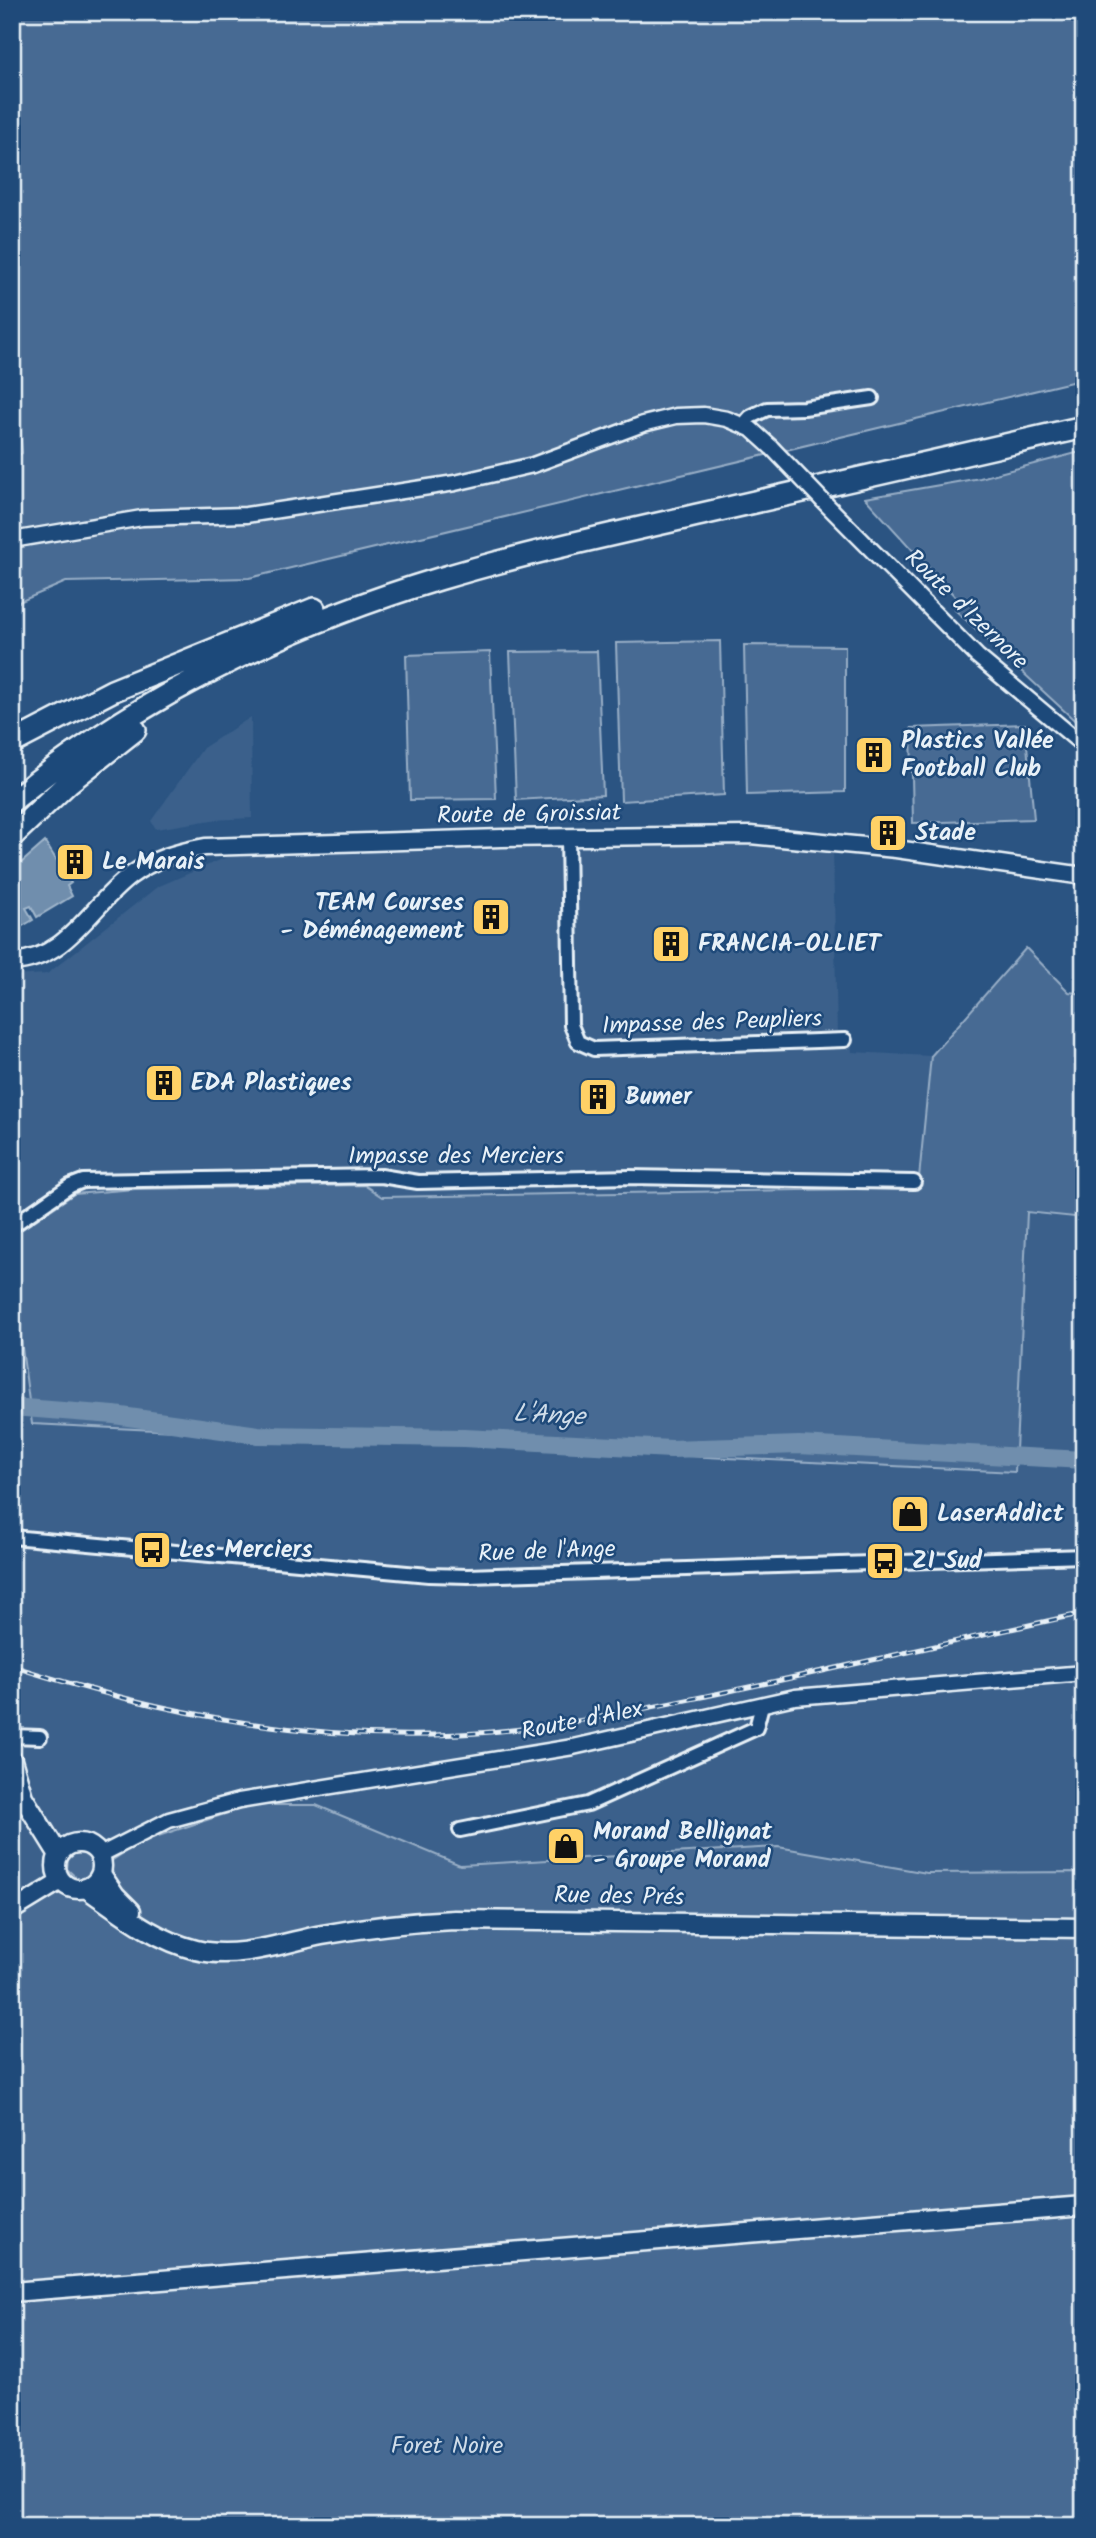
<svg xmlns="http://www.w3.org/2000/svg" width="1096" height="2538" font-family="Kalam,sans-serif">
<rect width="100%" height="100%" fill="#2b5482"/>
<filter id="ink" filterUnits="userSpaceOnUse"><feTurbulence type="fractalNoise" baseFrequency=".0143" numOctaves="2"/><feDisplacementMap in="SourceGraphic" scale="14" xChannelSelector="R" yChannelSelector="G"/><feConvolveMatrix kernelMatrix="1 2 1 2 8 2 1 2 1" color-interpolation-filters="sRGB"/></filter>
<g filter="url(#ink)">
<path fill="#3a608b" d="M251,717l1,101 -40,2 -56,9 -5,-8 52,-73z
M746,844l87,5 4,185 14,1 1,17 79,4 -12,132 -538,9 -17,-12 -229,4 -123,47v-260l35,-2 110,-87 77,-33z
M1027,1212l57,6v654l-157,1 -149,-26 -318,18 -144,-60 -256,90 -48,26v-649l20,152 983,48z"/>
<path fill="#476b93" stroke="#98aec6" stroke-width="2" d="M12,12h1072v367l-835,199 -183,4 -54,23v-145l10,-7 -10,-115z
M1084,451v278l-129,-119 6,-7 -96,-105 115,-20z
M720,641l4,154 -103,6 -5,-158z
M744,645l101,1v146l-98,3z
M597,651l6,144 -87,5 -6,-148z
M490,652l6,147 -86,1 -4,-145z
M1025,724l9,95 -121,4 -2,-95z
M1026,948l43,44 15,2v224l-57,-6 -12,260 -983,-48 -20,-152v-36l62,-42 61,-5 229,-4 18,12 536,-9 13,-132z
M252,1805h64l144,60 318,-18 149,26 157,-1v654h-1072v-605l68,-40 -13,-12 1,-9 7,-7 14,1 6,8 1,9 44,-29z"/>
<path fill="#708ead" stroke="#a0b6cb" stroke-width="2" d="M45,842l26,41 -4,3 5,10 -35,21 -6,-11 -5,2 7,12 -21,12v-61z"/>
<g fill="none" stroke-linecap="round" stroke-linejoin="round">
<path stroke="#708ead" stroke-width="18" d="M12,1407l102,8 144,20 206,3 207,11 128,-4 285,15"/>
<g stroke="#e8f1f8" stroke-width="18">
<path id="minor" d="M743,425l7,-8 17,-8 37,-1 68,-10
M568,837l3,188 7,17 16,7 251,-9
M12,1226l58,-40 13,-5 298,-5 37,6 212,-5 284,5
M12,1537l417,38 39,1 616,-20
M12,1736l28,1
M460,1830l128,-26 168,-76 6,-23"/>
</g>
<g stroke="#e8f1f8" stroke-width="19">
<path id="tertiary" d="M823,501l154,155 107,90
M12,540l130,-22 104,-3 209,-32 78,-18 110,-41 33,-8 28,-1 23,4 24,10 21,19
M100,1855l69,-35 70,-19 334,-54 222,-50 289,-24"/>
</g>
<g stroke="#e8f1f8" stroke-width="21">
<path id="secondary" d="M12,962c57,-4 77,-55 118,-86 23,-17 48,-24 75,-29l297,-9 248,-3 146,14 188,27
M12,1911l49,-30"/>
</g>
<g stroke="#e8f1f8" stroke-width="23">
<path id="primary" d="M12,1760l11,37 36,58
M56 1866a23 23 0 1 1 46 0a23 23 0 1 1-46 0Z
M101,1874l14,21 16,16
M86,1888c36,25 67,51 110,62 41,10 86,-7 126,-15 44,-8 88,-13 132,-15l630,8
M12,2292l1072,-86"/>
</g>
<g stroke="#e8f1f8" stroke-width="26">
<path id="motorway" d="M12,743l100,-52 202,-82
M12,801c124,-102 274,-176 427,-222 86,-26 175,-45 263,-65 127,-29 254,-58 382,-87
M12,836l56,-53 67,-53"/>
</g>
<use href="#minor" stroke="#1f4a7a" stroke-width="12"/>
<use href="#tertiary" stroke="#1f4a7a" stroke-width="14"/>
<use href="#secondary" stroke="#1f4a7a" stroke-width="16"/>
<use href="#primary" stroke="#1f4a7a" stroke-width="18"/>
<use href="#motorway" stroke="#1f4a7a" stroke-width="21"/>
<g stroke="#e8f1f8" stroke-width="5">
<path id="rail" d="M12,1666c147,47 293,76 448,68 90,-4 177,-24 265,-42 120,-25 239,-53 359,-79"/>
</g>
<use href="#rail" stroke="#1f4a7a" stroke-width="2.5" stroke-dasharray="8" stroke-linecap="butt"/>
<g stroke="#e8f1f8" stroke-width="19" stroke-linecap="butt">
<path id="tertiary-bridge" d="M772,448l51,53"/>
</g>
<use href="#tertiary-bridge" stroke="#1f4a7a" stroke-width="14"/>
</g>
</g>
<defs>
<g id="building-square" transform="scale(2.0125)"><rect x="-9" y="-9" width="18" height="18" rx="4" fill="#ffd166" stroke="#1f4a7a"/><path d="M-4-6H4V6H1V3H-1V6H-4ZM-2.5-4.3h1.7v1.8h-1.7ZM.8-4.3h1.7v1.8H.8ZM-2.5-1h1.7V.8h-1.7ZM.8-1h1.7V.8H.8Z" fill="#111"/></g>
<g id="shop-square" transform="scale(2.0125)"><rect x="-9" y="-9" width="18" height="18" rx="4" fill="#ffd166" stroke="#1f4a7a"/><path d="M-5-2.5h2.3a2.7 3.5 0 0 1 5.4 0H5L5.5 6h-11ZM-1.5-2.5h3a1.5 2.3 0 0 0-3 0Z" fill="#111"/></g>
<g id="bus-square" transform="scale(2.0125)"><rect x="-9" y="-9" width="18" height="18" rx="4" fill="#ffd166" stroke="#1f4a7a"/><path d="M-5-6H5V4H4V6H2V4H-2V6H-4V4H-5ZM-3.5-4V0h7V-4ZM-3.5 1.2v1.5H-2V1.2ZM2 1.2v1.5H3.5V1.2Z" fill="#111"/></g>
</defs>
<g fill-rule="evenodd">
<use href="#building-square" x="874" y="755"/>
<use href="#building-square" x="888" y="833"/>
<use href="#building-square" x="75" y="862"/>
<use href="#building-square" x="491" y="917"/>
<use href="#building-square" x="671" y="944"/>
<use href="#building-square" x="164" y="1083"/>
<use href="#building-square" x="598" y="1097"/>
<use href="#shop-square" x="910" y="1514"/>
<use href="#bus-square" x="152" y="1550"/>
<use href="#bus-square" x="885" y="1561"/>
<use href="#shop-square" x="566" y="1846"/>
</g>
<g text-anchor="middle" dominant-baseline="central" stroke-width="5" stroke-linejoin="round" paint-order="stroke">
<g font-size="24" fill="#e8f1f8" stroke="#1f4a7a">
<text transform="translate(966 610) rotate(44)">Route d'Izernore</text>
<text transform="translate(529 815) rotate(-1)">Route de Groissiat</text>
<text transform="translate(712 1023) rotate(-2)">Impasse des Peupliers</text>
<text x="456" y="1156">Impasse des Merciers</text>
<text transform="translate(547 1552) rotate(-2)">Rue de l'Ange</text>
<text transform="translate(582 1721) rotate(-11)">Route d'Alex</text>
<text transform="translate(619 1897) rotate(1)">Rue des Prés</text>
</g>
<g font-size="24" font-weight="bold" fill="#e8f1f8" stroke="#1f4a7a" text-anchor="start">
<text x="901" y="741">Plastics Vallée<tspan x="901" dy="28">Football Club</tspan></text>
<text x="915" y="833">Stade</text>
<text x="102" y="862">Le Marais</text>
<text x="464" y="903" text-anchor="end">TEAM Courses<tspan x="464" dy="28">- Déménagement</tspan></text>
<text x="698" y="944">FRANCIA-OLLIET</text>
<text x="191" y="1083">EDA Plastiques</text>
<text x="625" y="1097">Bumer</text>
<text x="937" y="1514">LaserAddict</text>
<text x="179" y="1550">Les Merciers</text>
<text x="912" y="1561">ZI Sud</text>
<text x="593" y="1832">Morand Bellignat<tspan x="593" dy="28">- Groupe Morand</tspan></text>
</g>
<g font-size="24" fill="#d0dde9" stroke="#1f4a7a">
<text x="447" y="2446">Foret Noire</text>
</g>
<g font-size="26" font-style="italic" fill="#d0dde9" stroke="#1f4a7a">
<text transform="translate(549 1416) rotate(3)">L'Ange</text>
</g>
</g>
<rect width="1096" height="2538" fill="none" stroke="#1f4a7a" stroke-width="42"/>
<rect x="21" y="21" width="1054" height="2496" fill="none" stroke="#e8f1f8" stroke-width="2.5" filter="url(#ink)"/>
</svg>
